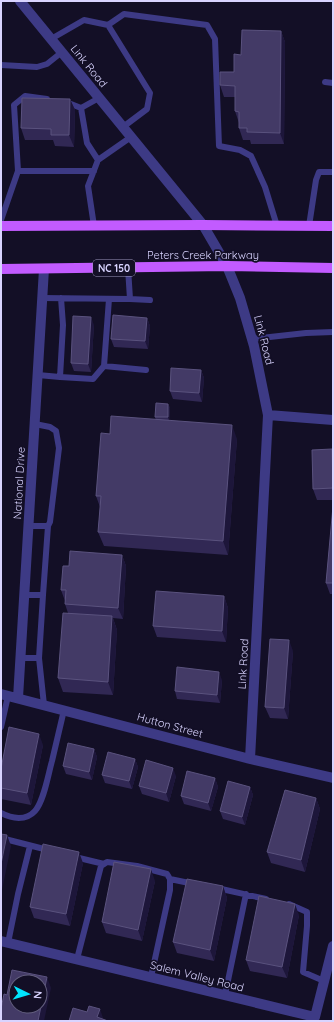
<svg xmlns="http://www.w3.org/2000/svg" width="334" height="1022" font-family="Quicksand,sans-serif">
<rect width="100%" height="100%" fill="#130f26"/>
<g fill="none" stroke-linecap="round" stroke-linejoin="round">
<path stroke="#3d3a85" stroke-width="6" d="M51,39l33,-19 24,5
M1,65l36,2 10,-3 15,-12
M325,82l8,1
M99,98l-18,10 6,35 11,17 33,-23
M66,102l15,6
M123,127l24,-18 3,-16 -42,-68 16,-11 83,11 8,14 4,107 21,4 11,6 14,31 12,39
M18,171h76
M1,220l17,-49 -4,-66 11,-9 22,3
M94,226l-6,-40 10,-26
M309,226l7,-46 3,-8h14
M42,298l88,1 -2,-31
M61,298l2,27 -3,52 33,2 11,-13
M109,299l-5,67 42,4
M130,299l20,1
M252,339l54,-6 27,-1
M38,375l22,2
M29,526h19l2,-4 9,-74 -3,-17 -6,-4 -15,-3
M24,595h19l5,-69
M21,658h18l4,-63
M39,658l5,47
M1,727l7,-31
M1,813c11,6 25,8 34,-2 9,-10 13,-36 17,-50 4,-17 8,-34 12,-51
M1,838l47,12
M75,857l29,7
M170,879l24,5
M217,888l49,11
M289,904l18,8v14l-4,46 21,9
M8,943l10,-49 12,-48
M77,959l24,-93 6,-4 30,4 30,8 3,5v11l-19,87
M225,995l21,-101"/>
<path stroke="#3d3a85" stroke-width="10" d="M20,1l183,224 24,41 13,32 14,48 14,69 -18,344
M268,415l65,5
M1,694l249,65 83,19
M18,698l26,-429
M1,941l314,76 18,-71"/>
<path stroke="#c25bff" stroke-width="10" d="M1,226l202,-1 130,1
M1,269l226,-3 106,2"/>
</g>
<path fill="#312854" d="M281,31l4,11 -1,102h-33l-1,-4h-7l-4,-12v-5l-4,-12v-14h-11l-4,-12 14,-13 7,-17z
M70,99l5,11 -1,37 -19,-1 -2,-6h-28l-4,-12z
M147,318l3,8 -2,23 -34,-2 -3,-8z
M94,325l-3,47 -17,-1 -3,-8z
M201,370l3,8 -2,24 -29,-3 -3,-8z
M168,404l2,4 -1,13 68,18 -9,116 -124,-9 -6,-14 2,-25 -4,-11 14,-62 46,-14 -1,-3z
M333,451v49h-16l-4,-11z
M333,506v88h-3l-4,-11z
M122,555l4,11 -3,53 -10,-1 4,12 -4,65 -50,-3 -5,-14 10,-65 -3,-9v-3l-4,-11 8,-24z
M224,596l4,12 -2,34 -69,-5 -4,-11z
M293,651l-5,68 -18,-1 -5,-11z
M222,680l-2,23 -43,-4 -2,-8z
M43,745l-12,60 -30,-6v-30z
M94,749l3,8 -5,23 -26,-6 -3,-8z
M135,759l3,8 -6,22 -27,-6 -3,-8z
M176,776l-7,26 -27,-8 -3,-8z
M215,778l3,9 -7,24 -27,-7 -3,-8z
M250,787l3,8 -8,30 -22,-6 -3,-8z
M316,798l4,11 -15,63 -34,-9 -4,-11z
M83,863l-13,63 -36,-8 -4,-11z
M155,881l-13,60 -36,-8 -4,-11z
M223,886l4,12 -13,63 -37,-8 -4,-11z
M299,915l-12,63 -37,-7 -4,-11z"/>
<path fill="#1d163a" d="M281,31l4,11 -1,102 -4,-11z
M70,99l5,11 -1,37 -5,-12z
M91,317l3,8 -3,47 -3,-8z
M147,318l3,8 -2,23 -3,-8z
M201,370l3,8 -2,24 -3,-9z
M168,404l2,4 -1,13 -1,-4z
M232,425l5,14 -9,116 -5,-14z
M122,555l4,11 -3,53 -5,-11z
M224,596l4,12 -2,34 -4,-11z
M112,616l5,14 -4,65 -5,-13z
M289,640l4,11 -5,68 -4,-11z
M219,672l3,8 -2,23 -3,-8z
M39,734l4,11 -12,60 -4,-12z
M94,749l3,8 -5,23 -3,-8z
M135,759l3,8 -6,22 -3,-8z
M173,768l3,8 -7,26 -3,-9z
M215,778l3,9 -7,24 -3,-8z
M250,787l3,8 -8,30 -3,-8z
M316,798l4,11 -15,63 -4,-12z
M7,835l4,11 -10,49v-31z
M79,852l4,11 -13,63 -4,-12z
M151,869l4,12 -13,60 -4,-11z
M223,886l4,12 -13,63 -4,-11z
M295,904l4,11 -12,63 -5,-11z
M47,977l4,11 -7,33h-6z
M100,1009l4,12 -7,-4z"/>
<path fill="#433a66" stroke="#5a527e" fill-rule="evenodd" d="M242,30l39,1 -1,102 -33,-1v-4h-8v-16l-4,-1v-25l-15,-1v-13h14v-18l7,1z
M22,98l48,1 -1,36h-18v-6l-30,-1z
M113,315l34,3 -2,23 -34,-2z
M73,316l18,1 -3,47 -17,-1z
M171,368l30,2 -2,23 -29,-2z
M156,403l12,1v13h-13z
M111,416l121,9 -9,116 -125,-9 3,-36h-5l5,-63 9,1z
M332,449l1,39 -20,1 -1,-39z
M333,506v77h-7z
M70,551l52,4 -4,53 -53,-4 1,-14h-5l2,-24h6z
M156,591l68,5 -2,35 -69,-5z
M63,613l49,3 -4,66 -50,-4z
M270,639l19,1 -5,68 -19,-1z
M177,667l42,5 -2,23 -42,-4z
M9,727l30,7 -12,59 -26,-5v-19z
M68,743l26,6 -5,23 -26,-6z
M108,752l27,7 -6,22 -27,-6z
M146,760l27,8 -7,25 -27,-7z
M187,771l28,7 -7,25 -27,-7z
M228,781l22,6 -8,30 -22,-6z
M285,790l31,8 -15,62 -34,-8z
M1,834l6,1 -6,29z
M43,844l36,8 -13,62 -36,-7z
M114,862l37,7 -13,61 -36,-8z
M187,879l36,7 -13,64 -37,-8z
M259,896l36,8 -13,63 -36,-7z
M12,970l35,7 -9,44h-37v-12l3,-15 3,1zM16,982h24v24h-24z
M89,1006l11,3 -3,8 11,4h-39l4,-13 14,4z"/>
<g text-anchor="middle" dominant-baseline="central" stroke-width="3.5" stroke-linejoin="round" paint-order="stroke">
<rect fill="#130f26" stroke="#9e99be" stroke-width="1" x="93" y="260" width="42" height="16" rx="3"/>
<g font-size="10" font-weight="bold" fill="#d9d4ff">
<text x="114" y="268">NC 150</text>
</g>
<g font-size="11" fill="#d9d4ff" stroke="#130f26">
<text transform="translate(89 66) rotate(51)">Link Road</text>
<text x="203" y="255">Peters Creek Parkway</text>
<text transform="translate(264 340) rotate(76)">Link Road</text>
<text transform="translate(19 483) rotate(-87)">National Drive</text>
<text transform="translate(243 664) rotate(-87)">Link Road</text>
<text transform="translate(170 725) rotate(15)">Hutton Street</text>
<text transform="translate(197 976) rotate(14)">Salem Valley Road</text>
</g>
</g>
<rect width="334" height="1022" fill="none" stroke="#d9d4ff" stroke-width="4"/>
<g transform="translate(28 994) rotate(95)"><circle r="19" fill="#130f26" stroke="#625e7d"/>
<path d="M0-3L7 15L0 10L-7 15Z" fill="#00e5ff"/>
<text y="-6" font-size="11" font-weight="bold" text-anchor="middle" fill="#d9d4ff">N</text>
</g>
</svg>
